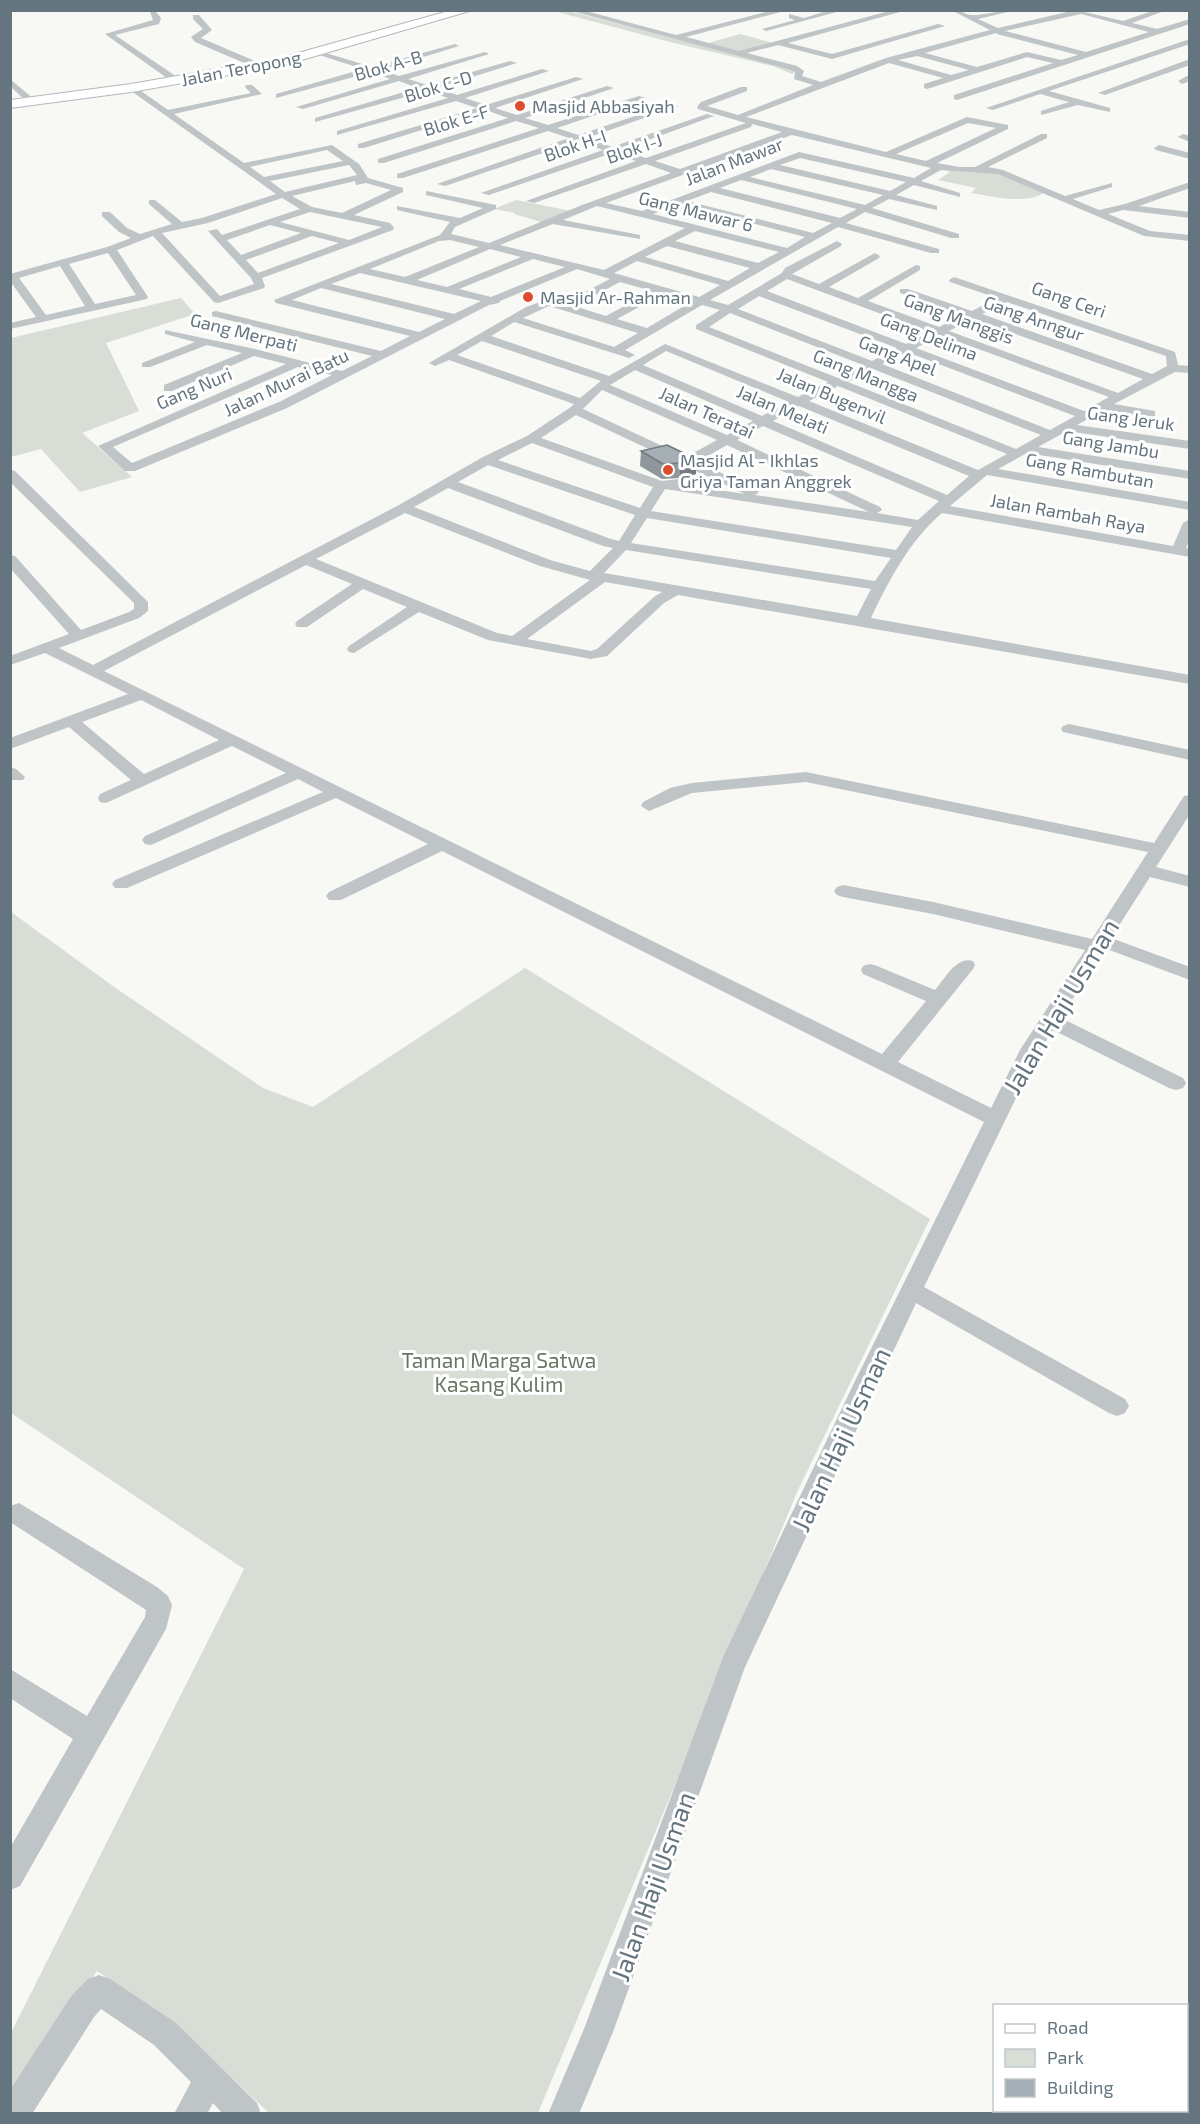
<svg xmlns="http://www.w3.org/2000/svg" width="1200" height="2124" font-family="'Exo 2',sans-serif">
<rect width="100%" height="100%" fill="#f8f8f5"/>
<path fill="#d8ddd5" d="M554,11h14l209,53 19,7 -4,3 -19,-8 -103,-24z
M740,34l33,9 -32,9 -33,-9z
M942,169l55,4 47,20c-19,12 -52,3 -73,0l5,-5 -38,-8 12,-8z
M516,200l55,11 -30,11 -27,-8 1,-1 -21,-4z
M181,298l14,16 -89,29 33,68 -57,22 50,44 -52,15 -39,-43 -30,8v-119z
M11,912l106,77 146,99 50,19 212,-139 405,251 -132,271 -260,623h-269l-86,-81 -86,-61 -86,125v-63l233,-464 -233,-156z"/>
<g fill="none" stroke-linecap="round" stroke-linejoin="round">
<g stroke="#b3b8bc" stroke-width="2">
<path id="primary" d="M452,10h21l-192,56 -150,26 -121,16v-8l121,-16 149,-26z"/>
</g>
<path fill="#bfc4c7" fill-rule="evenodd" d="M568,10h14l94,25 98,-25h14l-102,27 53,14 154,-41h14l-119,33 44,11 106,-30 7,2 -113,33 -54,-14 -31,8 50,13 7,5 -2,5 19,6 65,-24 104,-28 -39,-20c8,0 12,3 19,5 7,1 36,-5 46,-5l-38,9 20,9 78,-18 47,11 32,-11h12l-35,13 25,6 33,-10v5l-233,76 -3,-1v-4l99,-32 -26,-6 -100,32 -3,-1v-4l19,-6 -54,-15 -143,54 140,35 81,-35 41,8v4l-71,34 22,4h16l66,-33h6v4l-59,29 15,3 62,26 47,-13v4l-39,12 26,11 26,-6 65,-22v6l-51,18 51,6v6l-67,-8 -15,4 42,17 40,4v6l-46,-5 -146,-62 -57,-4 -20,11 39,12v4l-46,-12 -18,10 41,11v4l-48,-11 -17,9 87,26v4h-8l-86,-26 -19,11 93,26v4h-8l-93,-26 -128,73 18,5 54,-32 3,-5 52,-27 5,3 -1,2 -49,28 27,10 56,-31 5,3 -1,2 -50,29 29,11 58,-33 4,1v4l-52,31 71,26 24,-12 -63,-22v-4h8l64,22 25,-13 -47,-16 -1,-2 5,-3 221,75 3,13 12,1v7l-15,-1 -61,32 41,7v6l-51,-7 -27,15 113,16v8l-123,-18 -29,16 152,24v8l-163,-26 -29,16 192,33v8l-203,-35 -37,31 223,40 10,-23 7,-4v21l-4,8 4,1v8l-248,-44c-32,27 -53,67 -71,105l319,57v9l-512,-89 -14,8 -57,53 -16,3 -103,-19 -69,-28 -65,41 -5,-1 -2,-3 2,-3 58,-39 -44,-18 -56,38h-10l-2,-3 2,-3 55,-37 -46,-19 -202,106 778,383 44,-53 -63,-27 -2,-4 2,-4 7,-2 7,2 58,24c10,-11 21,-34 38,-29l2,4 -2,4 -75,93 93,46 29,-58 65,-100 -152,-36 -90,-17 -6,-2 -3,-4 3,-4 6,-2 90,17 159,37 56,-87 -342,-70 -114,11 -43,18 -8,-5 2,-4 27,-14 22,-5 114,-11 348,71 30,-47 6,-1v19l-34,53 34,9v11l-40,-10 -39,61 79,29v13l-86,-32 -43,70 122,60 3,5 -3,5 -7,2 -7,-2 -116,-58 -17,27 -112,230 201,112 4,7 -4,7 -8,3 -8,-3 -193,-110 -171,364 -132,365 -34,82h-31l36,-85 140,-374 131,-274 129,-259 -542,-271 -101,49h-12l-3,-4 3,-4 99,-48 -92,-46 -209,90h-12l-3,-4 3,-4 208,-88 -25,-13 -147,66 -6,-1 -3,-4 3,-4 141,-63 -54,-27 -126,57 -6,-1 -2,-4 2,-4 31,-14 -62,-53 -59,22v-11l118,-44 -83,-41 -35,12v-9l59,-22 -59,-66v-13l5,1 66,74 48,-18 5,-3v-6l-124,-121v-12l5,1 133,131v9l-9,7 -80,30 34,17 306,-160 84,-48 44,-21 44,-29 3,-3 -125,-44 -14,6 -6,-3 97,-56 23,-8 15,4 46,-24 -33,-10 -77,32 -1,2 -10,2 -202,103 -152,63h-10l-27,-25 188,-82 -32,-8 -82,35h-8v-6l78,-32 -35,-8 -57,22h-8v-4l53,-21 -30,-8v-4l90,19 87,22 30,-15 -160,-40v-4l4,-1 165,40 29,-15 -134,-33 -2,-3 166,-65 10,-13 -53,-12v-4l63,12 23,-10 -57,-13v-4l70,14v4l-41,18 -4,7 38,9 93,-38 89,-32 -25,-9 -112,39 -8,-2 110,-40 -24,-8 -123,42 -8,-2 122,-43 -25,-9 -133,45 -8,-2 132,-46 -21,-7 -145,47h-6v-4l142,-46 -23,-7 -132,42h-6v-4l130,-41 -22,-8 -122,38h-6v-4l119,-36 -21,-7 -119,34v-4l111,-33 -21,-7 -112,31v-4l103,-30 -19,-7 -96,28 -7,-2 94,-28 -18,-7 -96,26v-4l87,-25 -47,-15v-4l56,17 83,-23 4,2 -78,24 18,6 86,-24 4,2 -81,25 19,6 83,-24 7,2 -81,25 21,7 85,-26 7,2 -84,27 21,7 90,-28 7,2 -88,29 22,7 90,-29 7,2 -89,30 23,7 91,-29 7,2 -89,30 21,7 93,-31 7,2 -91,32 25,9 95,-33 7,2 -93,34 25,8 100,-35 -48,-14 -1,-2 4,-5 40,-15h6v4l-40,15 31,9 75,-30 -19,-6 1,-7 -4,-2zM1081,14l68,18 -63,20 -81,-21zM996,33l1,1 81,21 -17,5 -34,-8 -50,15 -52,-14zM917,56l52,14 -18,5 -53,-15zM968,123l28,5 -70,33 -30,-7zM752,124l30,8 -102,37 -25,-8 96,-34zM792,135l139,33 -17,10 -115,-26 -157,59 -36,-8zM800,158l106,24 -16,9 -110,-26zM771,169l112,26 -18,10 -115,-28zM741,180l116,29 -17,9 -120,-30zM711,192l121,31 -19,10 -126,-32zM678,204l127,33 -18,11 -134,-34zM597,206l88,22 -81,42 -104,-25 53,-21 87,15v-4l-77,-15zM695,231l84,21 -21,11 -83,-22zM450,240l29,7 -74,30 -35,-8 69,-28zM667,246l83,22 -22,13 -83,-24zM490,249l31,8 -74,30 -30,-7zM533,259l32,8 -74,30 -32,-8zM637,261l83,24 -21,12 -85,-24zM360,273l121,28 -27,13 -123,-30zM787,279l143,53 -24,12 -139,-53zM620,282l32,9 -46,25 -32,-10zM321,288l124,31 -26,13 -127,-32zM663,294l28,8 -44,26 -30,-9zM759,296l138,52 -25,13 -134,-52zM1007,302l159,54 1,10 -15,8 -170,-60zM702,305l18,5 -24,15v4l132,53 -30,15 -133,-53 -56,32 -118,-40 23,-14 115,36 6,-3 -10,-5zM549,306l89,27 -24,14 -91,-29zM730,313l133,52 -25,13 -129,-51zM973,319l170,60 -25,14 -169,-62zM940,335l169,62 -25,14 -168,-63zM482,341l119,40 -21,17 -123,-43zM666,351l123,51 -27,14 -119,-51zM907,352l168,64 -25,14 -168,-66zM298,367l34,8 -53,27 -147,61 -19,-16zM873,369l168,66 -25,14 -168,-67zM635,370l118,51 -26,14 -117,-50zM838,386l169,68 -29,16 -169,-69zM602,390l115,50 -31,17 -103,-48zM799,406l170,70 -22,19 -174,-74zM576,415l169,79 -67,-10v-5l-16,2 -121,-43zM763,426l176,75 -21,19 -41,-7 5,-3 -2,-3 -143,-67zM532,443l121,44 -13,21 -142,-48zM727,445l142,67 -114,-17 4,-3 -2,-3 -60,-27zM488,465l147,50 -16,26 -8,-2 -153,-57zM448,488l155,58 10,2 -23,23 -40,-11 -136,-53zM665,489l247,38 -16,23 -245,-39zM405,513l135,53 50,14 -78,56 -15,-3 -181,-74zM647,518l244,40 -16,23 -244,-38zM626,550l245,39 -14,27 -253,-43zM605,582l57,10 -8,5 -57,52 -6,2 -64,-12zM141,700l78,40 -75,34 -62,-52z
M830,10h14l-78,21 -4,-2 33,-9 -6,-2v-4l15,4z
M150,12h6l5,6 -2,6 -44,11 65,44v4h-6l-69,-49 48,-14z
M193,15h6l13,15 -11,8 61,26v4h-6l-61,-26 -4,-5 12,-8 -10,-10z
M1190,39v5l-141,47 61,17v4l-32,-7 -37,10v-4l28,-9 -29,-8 -47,16 -7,-2z
M1187,60h3v5l-85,30 -7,-2z
M1187,76h3v5l-8,3 -4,-3z
M10,79l25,21v4h-6l-19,-18z
M246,85h6l10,9 -88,20 70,49 88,-18 27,19 9,14 35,10v4l-49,23 36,8 4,5 -1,2 -131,48 3,8 -1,2 -46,15 -4,-1 -61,-66 -36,14 31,47 -1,2 -137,30v-6l26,-6 -26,-36v-7l97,-27 24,-9 -12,-6 -17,-16v-4h8l17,16 13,6 32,-10 -23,-20v-4h6l27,22 20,-4 74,-24 -149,-106 7,-2 34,24 83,-17 -6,-6zM327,150l16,11 -79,16 -14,-10zM349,165l8,10 -72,17 -15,-11zM355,181l1,4 10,-2 25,7 -49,23 -30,-6 -20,-11zM282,198l18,11 -78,26 -5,-6 -9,2 43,47 3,6 -34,12 -58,-63 46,-10zM310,212l72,15 -33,13 -69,-18zM270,225l31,8 -60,22 -14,-15zM312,236l27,7 -81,30 -12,-13zM108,253l28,42 -41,9 -26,-40zM60,266l25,40 -39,9 -27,-37z
M1183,134l7,2v6l-12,-5z
M1159,145l31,8v6l-34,-9 -2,-2z
M1069,724l121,26v10l-127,-28 -2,-3 2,-3z
M10,767l6,2 9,8 -2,3h-13z
M19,1503l138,84 11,9 4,9 -6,24 -146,257 -10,4v-42l63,-109 -63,-41v-29l77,47 58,-99 1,-7 -136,-88v-16z
M99,1975l11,4 66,44 81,80 4,11h-38l-10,-11 -6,11h-33l17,-32 -37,-37 -53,-36 -7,8 -62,97h-22v-24l62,-95 16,-16z"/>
<use href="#primary" fill="#fff" fill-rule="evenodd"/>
</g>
<path fill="#8f969c" d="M641,451l55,8v15l-16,4 -18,1 -22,-13z"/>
<path fill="#747a7f" d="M696,459v15l-16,4v-15z"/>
<path fill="#a6afb5" stroke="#747a7f" stroke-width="1.5" d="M667,445l29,14 -16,4 -17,1 -22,-13z"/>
<g fill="#de4c2f" stroke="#fff" stroke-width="2">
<circle cx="520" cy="106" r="6"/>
<circle cx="528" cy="297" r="6"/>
<circle cx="668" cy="470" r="6"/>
</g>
<g text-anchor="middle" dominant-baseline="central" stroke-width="6" stroke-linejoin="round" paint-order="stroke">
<g font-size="18" fill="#64757f" stroke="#fff">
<text transform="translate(388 65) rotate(-16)">Blok A-B</text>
<text transform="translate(241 68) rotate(-11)">Jalan Teropong</text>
<text transform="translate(438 86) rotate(-17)">Blok C-D</text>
<text transform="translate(456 120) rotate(-17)">Blok E-F</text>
<text transform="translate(575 145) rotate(-19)">Blok H-I</text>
<text transform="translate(634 148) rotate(-19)">Blok I-J</text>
<text transform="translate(734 161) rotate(-21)">Jalan Mawar</text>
<text transform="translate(696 211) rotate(14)">Gang Mawar 6</text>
<text transform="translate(1069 299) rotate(19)">Gang Ceri</text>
<text transform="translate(959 318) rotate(20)">Gang Manggis</text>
<text transform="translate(1034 318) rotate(19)">Gang Anngur</text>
<text transform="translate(244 332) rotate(14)">Gang Merpati</text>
<text transform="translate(929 336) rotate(21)">Gang Delima</text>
<text transform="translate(898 355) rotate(21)">Gang Apel</text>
<text transform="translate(866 375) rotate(22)">Gang Mangga</text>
<text transform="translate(286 382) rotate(-25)">Jalan Murai Batu</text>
<text transform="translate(194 388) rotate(-23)">Gang Nuri</text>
<text transform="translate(832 395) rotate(23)">Jalan Bugenvil</text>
<text transform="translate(783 409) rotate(23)">Jalan Melati</text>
<text transform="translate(707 412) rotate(24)">Jalan Teratai</text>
<text transform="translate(1131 418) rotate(8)">Gang Jeruk</text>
<text transform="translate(1111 444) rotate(9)">Gang Jambu</text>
<text transform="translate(1090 470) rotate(10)">Gang Rambutan</text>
<text transform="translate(1068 513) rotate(10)">Jalan Rambah Raya</text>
</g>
<g font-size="18" fill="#64757f" stroke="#fff" text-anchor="start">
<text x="532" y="106">Masjid Abbasiyah</text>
<text x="540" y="297">Masjid Ar-Rahman</text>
<text x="680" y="460">Masjid Al - Ikhlas<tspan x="680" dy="21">Griya Taman Anggrek</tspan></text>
</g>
<g font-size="21" fill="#687863" stroke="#fff">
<text x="499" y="1359">Taman Marga Satwa<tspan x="499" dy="24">Kasang Kulim</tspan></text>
</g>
<g font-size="26" fill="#64757f" stroke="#fff">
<text transform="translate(1060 1006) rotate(-59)">Jalan Haji Usman</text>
<text transform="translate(840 1439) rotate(-65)">Jalan Haji Usman</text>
<text transform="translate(652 1886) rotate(-70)">Jalan Haji Usman</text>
</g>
</g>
<rect width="1200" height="2124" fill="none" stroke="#64757f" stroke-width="24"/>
<rect x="993" y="2004" width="195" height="108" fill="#ffffff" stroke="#c1c8cc" stroke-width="1.5"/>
<rect x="1005" y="2024" width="30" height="9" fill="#ffffff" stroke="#c1c8cc" stroke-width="1.5"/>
<text x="1047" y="2034" font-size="18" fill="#64757f">Road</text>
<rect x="1005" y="2049" width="30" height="18" fill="#d8ddd5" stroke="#c1c8cc" stroke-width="1.5"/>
<text x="1047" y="2064" font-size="18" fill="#64757f">Park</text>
<rect x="1005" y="2079" width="30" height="18" fill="#a6afb5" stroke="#c1c8cc" stroke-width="1.5"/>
<text x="1047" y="2094" font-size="18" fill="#64757f">Building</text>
</svg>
